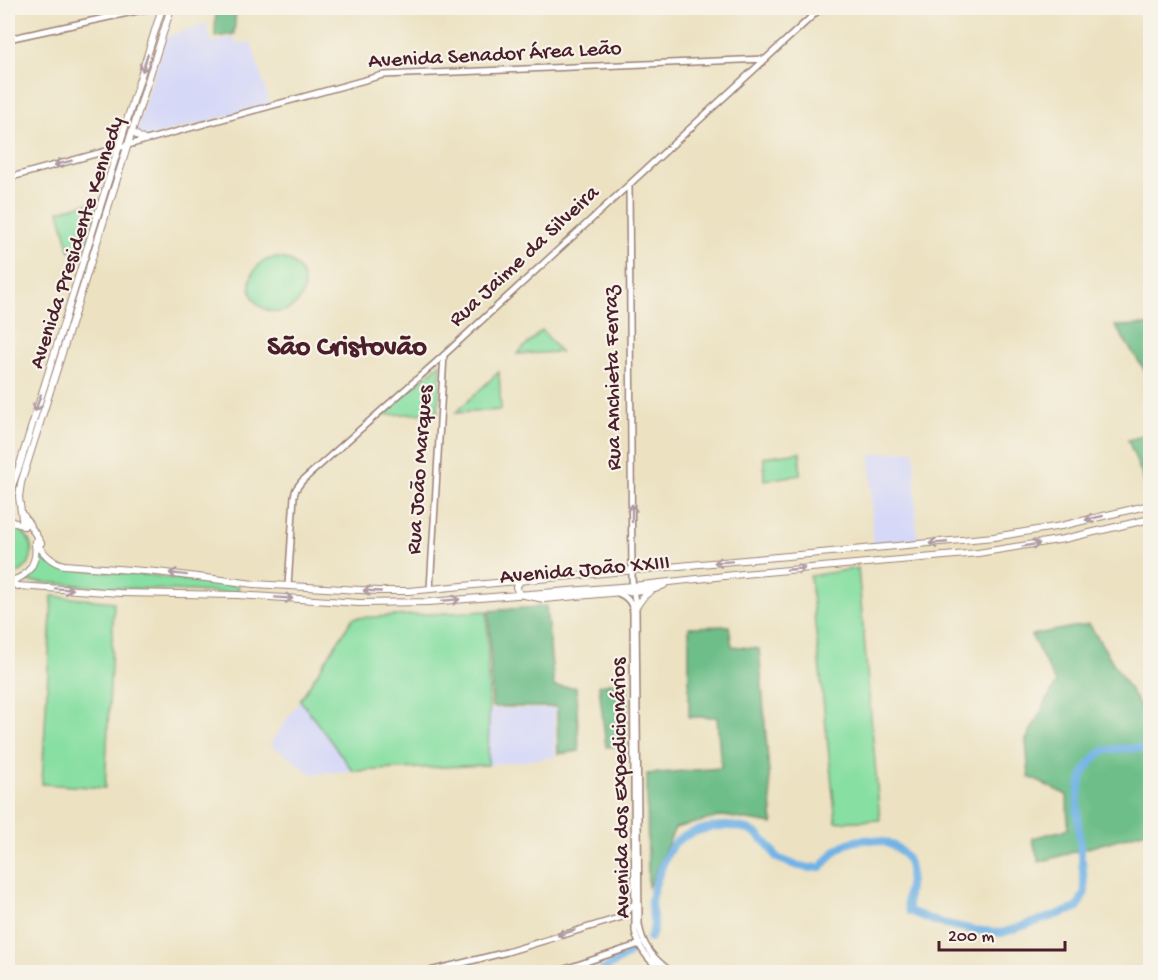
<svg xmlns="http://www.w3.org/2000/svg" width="1158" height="980" font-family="'Gochi Hand',sans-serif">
<rect width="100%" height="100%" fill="#f7f3e8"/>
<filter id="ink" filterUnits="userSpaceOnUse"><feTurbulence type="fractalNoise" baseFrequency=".0167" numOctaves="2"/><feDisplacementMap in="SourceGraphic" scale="12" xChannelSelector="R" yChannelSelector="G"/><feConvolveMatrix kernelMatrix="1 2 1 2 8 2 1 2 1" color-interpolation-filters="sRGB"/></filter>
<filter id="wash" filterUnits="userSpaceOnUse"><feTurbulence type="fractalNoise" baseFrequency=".008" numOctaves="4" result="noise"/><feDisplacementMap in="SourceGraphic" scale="24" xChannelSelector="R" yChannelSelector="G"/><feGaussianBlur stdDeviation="1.35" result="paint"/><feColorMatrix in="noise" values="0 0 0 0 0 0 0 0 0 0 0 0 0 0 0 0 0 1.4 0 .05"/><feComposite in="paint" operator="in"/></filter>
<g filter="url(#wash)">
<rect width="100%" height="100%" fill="#ece2c2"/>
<path fill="#d6d8f8" d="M206,23l6,20 21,-6 4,7 14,-2 19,62 -125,34 -8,-5v-4l29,-92z
M914,450l3,90 -45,3 -1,-89z
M300,700l53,71 -41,3 -42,-30z
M489,709h66v48l-67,8z"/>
<path fill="#87dfa2" stroke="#687f66" stroke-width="1.5" d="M102,199l-16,48 -16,4 -11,-40z
M250 285a27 27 0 1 1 54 0a27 27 0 1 1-54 0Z
M542,330l18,22 -43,2z
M441,363l-3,50 -57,2z
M499,372l2,38 -46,3z
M800,452v23l-36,5v-23z
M8,525c31,7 32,46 0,51z
M41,556l6,6 16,6 85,7 91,11 -2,6 -6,1 -126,-6 -82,-6 13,-11z
M858,568l22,252 -44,2 -26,-246z
M52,596l62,6 -9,186 -63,-4z
M487,611l2,98 -1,56 -135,6 -53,-71 53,-82z"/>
<path fill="#6dbe88" stroke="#5c6e5a" stroke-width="1.5" d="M216,8h20l-2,26 -19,3z
M1150,325v53l-35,-52z
M1150,434v62l-22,-56z
M546,606l8,81h22l3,64 -21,3 -1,-47h-65l-3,-96z
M1089,624l52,84 9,-1v123l-111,32 -7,-24 36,-9 -1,-34 -38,-18 -3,-37 30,-57 -25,-48z
M729,626l3,20 27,3 14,175 -50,-8 -48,12 -27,60 -1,-114 74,-6 -4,-51h-28v-90z
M628,680l-1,65 -21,2 -7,-62z"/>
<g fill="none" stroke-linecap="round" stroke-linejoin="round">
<path stroke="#71b2e5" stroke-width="8" d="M1081,854c-2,-29 -11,-71 12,-94 4,-4 6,-8 11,-9 14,-4 32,-3 46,-2
M650,938c8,-13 1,-22 1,-36 1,-12 15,-51 24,-59 11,-11 37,-17 51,-17 27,0 38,11 51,32l18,7 14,3 12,-1c6,-6 13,-16 20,-20 21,-14 66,-8 69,22 2,14 -6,28 -1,42l28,11 37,8 28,3 75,-25 8,-16 -3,-31
M600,972l33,-21"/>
</g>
</g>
<g filter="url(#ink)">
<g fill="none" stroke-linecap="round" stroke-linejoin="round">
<g stroke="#9b8076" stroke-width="8">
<path id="secondary" d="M8,39l143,-31
M8,178l375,-103 382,-16
M629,185l3,394 4,31 3,314c3,22 15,36 33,48
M288,586l6,-90 2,-7 6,-8 142,-126 377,-347
M430,589l14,-234
M618,593c9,4 14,9 15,19l2,319c4,19 14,31 30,41
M426,972l81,-20 115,-35 11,-12
M556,972l84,-28"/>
</g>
<g stroke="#9b8076" stroke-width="8">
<path id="primary" d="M132,132l12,8
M8,497l11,-30 143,-459
M24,516l17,27
M8,520l16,6
M23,526l-4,-29 2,-14 150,-475
M35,542c9,11 15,20 29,23l93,7 97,12 124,7h31l585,-54 67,-11 89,-21
M8,581c19,-2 30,-18 27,-37
M8,582l10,4 102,7 118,2 121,8 70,-1 204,-16 110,-12 235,-21 86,-14 86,-20
M520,582l-4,5 3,7 25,5 111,-10 9,-4
M636,607l8,-11 8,-6"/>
</g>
<use href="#secondary" stroke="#fff" stroke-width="5"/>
<use href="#primary" stroke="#fff" stroke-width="6"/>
</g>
<defs><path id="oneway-shaft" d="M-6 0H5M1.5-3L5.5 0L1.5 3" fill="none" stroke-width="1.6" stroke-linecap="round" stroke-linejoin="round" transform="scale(1.5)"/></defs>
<g stroke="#ae9aa0">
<use href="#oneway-shaft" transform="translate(145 63) rotate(107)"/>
<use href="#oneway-shaft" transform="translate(63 163) rotate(165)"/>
<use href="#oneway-shaft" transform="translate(38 403) rotate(108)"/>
<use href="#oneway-shaft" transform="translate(632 513) rotate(-90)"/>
<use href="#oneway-shaft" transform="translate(1094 518) rotate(167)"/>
<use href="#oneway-shaft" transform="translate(938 543) rotate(175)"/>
<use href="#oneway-shaft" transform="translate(1031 545) rotate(-10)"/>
<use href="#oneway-shaft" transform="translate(723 562) rotate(176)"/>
<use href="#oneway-shaft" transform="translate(796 569) rotate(-5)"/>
<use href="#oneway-shaft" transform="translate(178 574) rotate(-173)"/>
<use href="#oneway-shaft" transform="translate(64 589) rotate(4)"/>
<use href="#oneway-shaft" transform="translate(372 591) rotate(-177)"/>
<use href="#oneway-shaft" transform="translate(284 598) rotate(4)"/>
<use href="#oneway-shaft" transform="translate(451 600) rotate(-5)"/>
<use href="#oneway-shaft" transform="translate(566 933) rotate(163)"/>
</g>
</g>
<g text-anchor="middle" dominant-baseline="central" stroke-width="4.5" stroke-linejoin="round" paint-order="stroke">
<g font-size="22" fill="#4a1f2b" stroke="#f7f3e8">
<text transform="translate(495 56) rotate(-3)">Avenida Senador Área Leão</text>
<text transform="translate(78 243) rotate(-72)">Avenida Presidente Kennedy</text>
<text transform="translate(525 257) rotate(-43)">Rua Jaime da Silveira</text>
<text transform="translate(614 378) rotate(-91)">Rua Anchieta Ferraz</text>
<text transform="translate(421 470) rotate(-86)">Rua João Marques</text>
<text transform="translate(585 571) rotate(-5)">Avenida João XXIII</text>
<text transform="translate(622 788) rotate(-91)">Avenida dos Expedicionários</text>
</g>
<g font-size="28" font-weight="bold" fill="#4a1f2b" stroke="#f7f3e8">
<text x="347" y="348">São Cristovão</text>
</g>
</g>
<rect width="1158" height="980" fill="none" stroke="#f7f3e8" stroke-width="30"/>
<path d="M939 941v9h126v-9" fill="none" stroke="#4a1f2b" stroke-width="3"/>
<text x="948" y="941" font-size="18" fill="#4a1f2b" stroke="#f7f3e8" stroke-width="4.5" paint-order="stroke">200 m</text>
</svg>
